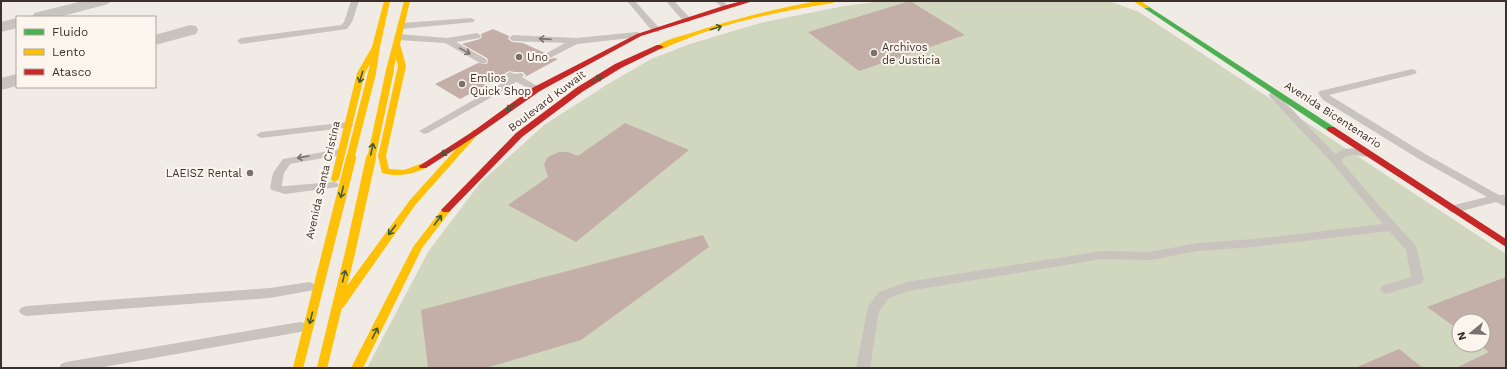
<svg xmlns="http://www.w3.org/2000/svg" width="1507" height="369" font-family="'Work Sans',sans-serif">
<rect width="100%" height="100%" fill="#f0ebe5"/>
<path fill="#d1d6bf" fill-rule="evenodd" d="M884,1h225l30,11 367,242v114h-1139l61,-116 52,-69 64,-58 64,-41 43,-25 39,-15 70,-21 84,-17zM1459,321h24v24h-24z"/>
<path fill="#c3afa7" d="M910,1l55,34 -106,36 -51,-39z
M493,29l16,7 -1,3 4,3 11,1 22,10 2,5 4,1 3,-1 4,1 -33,18 1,-2 -3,-3h-8l-6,-1 -5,3v2l-44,23 -25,-15 43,-21 9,1 1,-4 -1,-2 -25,-14 18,-5 2,-2 -1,-3z
M625,123l64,27 -113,92 -68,-37 40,-28 -4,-13 4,-7 11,-5h9l10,4z
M703,235l6,12 -128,93 -95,28h-58l-7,-58z
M1506,277v91h-50l33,-16 -10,-7h4v-24h-24v9l-32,-23z
M1399,349l24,19h-68z"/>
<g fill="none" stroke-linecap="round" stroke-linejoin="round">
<path fill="#c9c3be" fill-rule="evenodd" d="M351,1h8l-7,21 -5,7 -106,15 -4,-3 4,-3 100,-13 3,-3z
M627,1h8l24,27 1,2 -1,2h-6z
M666,1h8l16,17 1,2 -1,2h-6z
M714,1h9l6,6 -4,2z
M471,18l4,2 -1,2 -73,7 -4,-3 4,-3z
M637,32l3,1 1,2 -1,2 -63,7 -27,14 -3,-1 -1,-2 1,-2 18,-10 -52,-2 -4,-3 4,-3 63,3z
M477,33l4,3 -1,2 -24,4 30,17 1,2 -1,2h-6l-35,-20 -47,-3 -4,-3 4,-3 49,4z
M1412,69l3,1 2,2 -2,2 -86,21 98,60 72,40h5l2,3v9l-10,-5 -42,11 -4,-1 -2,-3 2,-3 37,-9 -68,-38 -96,-59 -5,-7 2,-2z
M510,72l5,2 7,-1 2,2 -2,2 20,12 -5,3 -21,-10 -17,11 -71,40 -4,1 -5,-3 74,-42 16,-11 -4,-3z
M1273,92l3,1 59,61c10,-8 23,-6 35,-2l1,2 -5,3c-9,-2 -16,-4 -24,2v3l35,41 39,43 8,34 -2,3 -36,11 -4,-2 -2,-3 2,-3 29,-9 -5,-27 -17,-19 -135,16 -56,4 -48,9 -48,-1 -194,32 -19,7 -10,13 -9,57h-14l12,-61 11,-15 28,-10 195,-31 48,1 48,-9 56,-4 129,-15 -50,-60 -63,-67 -2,-2z
M348,122l4,1 1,2 -1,2 -91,11 -5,-3 5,-3z
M341,149l5,3 -1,2 -55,10 -6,9 -2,11v2h3l48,-4 4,1 2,2 -2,2 -52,7 -13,-4 -2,-2 3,-15 10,-14z
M310,282l4,2 2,3 -2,3 -44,8 -244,18 -5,-2 -2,-3 2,-3 5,-2 244,-18z
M300,322l5,1 2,4 -2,4 -5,1 -202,36h-39l2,-4 5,-2z"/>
<path fill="#c9c3be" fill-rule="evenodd" d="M83,1h27l-2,3 -49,13h-27l2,-4z
M17,18v10l-16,4v-10z
M190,25l6,1 2,4 -2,4 -41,11v-10z
M17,74v12l-16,4v-12z"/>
<path fill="#4caf50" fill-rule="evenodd" d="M1146,5l188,122 1,2 -1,2h-6l-184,-123v-2z"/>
<path fill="#ffc107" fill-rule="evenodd" d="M384,1h6l-10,46 -4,26 -1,2h-6l-1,-2 2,-9 -5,9 -26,106 -4,3 -3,-1 -1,-2 26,-106 15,-26z
M404,1h6l-10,43 6,22 -20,90 3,13 15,1 19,-7 4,3 -1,2c-15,7 -28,9 -44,5l-4,-17 20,-90 -2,-7 -3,13h-6l-1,-2z
M817,1h19l-3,2c-54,8 -121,22 -170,46h-3l-4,-2c9,-8 26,-11 38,-15 40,-13 81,-23 123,-31z
M1133,1h8l8,6 -1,1h-4z
M473,130h3l4,2 -64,72 -73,104 -4,1 -4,-1 -1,-3 1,-3 75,-102z
M446,207l5,3 -29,38 -59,120h-12l62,-121 30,-39z"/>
<path fill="#c62828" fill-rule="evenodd" d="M742,1h11l-112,35 -101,55 -61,43 -53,34h-6l-1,-2 53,-34 62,-45 103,-53 86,-28z
M657,45h3l4,2 -43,21 -39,24 -60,45 -73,75h-6l-2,-2 2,-2 73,-75 60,-45 39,-24z
M1328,127h6l172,112v8l-178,-116 -1,-2z"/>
<path stroke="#ffc107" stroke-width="8" d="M350,159l22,-86
M371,159l19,-89"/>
<path stroke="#ffc107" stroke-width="10" d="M298,368l53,-210
M322,368l28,-115 21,-95"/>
</g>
<defs><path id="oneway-shaft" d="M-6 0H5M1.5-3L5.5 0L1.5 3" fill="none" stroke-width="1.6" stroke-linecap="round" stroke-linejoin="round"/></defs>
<g stroke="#415c38">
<use href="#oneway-shaft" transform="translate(716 28) rotate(-17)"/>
<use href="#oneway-shaft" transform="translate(361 77) rotate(107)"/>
<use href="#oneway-shaft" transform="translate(597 79) rotate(-32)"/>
<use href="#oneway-shaft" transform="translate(511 107) rotate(145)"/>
<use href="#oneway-shaft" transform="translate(372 149) rotate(-78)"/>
<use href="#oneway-shaft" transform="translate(446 152) rotate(146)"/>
<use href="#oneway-shaft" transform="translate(342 192) rotate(104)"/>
<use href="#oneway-shaft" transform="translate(438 220) rotate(-53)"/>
<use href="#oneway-shaft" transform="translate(392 230) rotate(127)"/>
<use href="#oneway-shaft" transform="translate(344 276) rotate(-76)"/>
<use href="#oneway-shaft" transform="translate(311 318) rotate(104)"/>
<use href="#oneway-shaft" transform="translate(375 333) rotate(-63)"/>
</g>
<g stroke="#7b726d">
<use href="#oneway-shaft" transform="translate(545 39) rotate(-176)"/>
<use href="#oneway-shaft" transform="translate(465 51) rotate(29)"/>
<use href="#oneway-shaft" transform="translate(303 157) rotate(170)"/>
</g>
<g fill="#7a716c" stroke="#fbf5ee" stroke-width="1.5">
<circle cx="874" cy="53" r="4"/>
<circle cx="519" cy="57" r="4"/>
<circle cx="462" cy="84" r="4"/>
<circle cx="250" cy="173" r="4"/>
</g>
<g text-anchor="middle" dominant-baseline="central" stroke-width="4" stroke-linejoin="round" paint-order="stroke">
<g font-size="11" fill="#3b302b" stroke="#fbf5ee" text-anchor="start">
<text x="882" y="47">Archivos<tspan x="882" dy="13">de Justicia</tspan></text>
<text x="527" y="57">Uno</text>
<text x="470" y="78">Emlios<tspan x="470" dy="13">Quick Shop</tspan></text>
<text x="242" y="173" text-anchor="end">LAEISZ Rental</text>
</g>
<g font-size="11" fill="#3b302b" stroke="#fbf5ee">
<text transform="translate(547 101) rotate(-37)">Boulevard Kuwait</text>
<text transform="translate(1333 115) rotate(33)">Avenida Bicentenario</text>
<text transform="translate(323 180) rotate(-77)">Avenida Santa Cristina</text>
</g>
</g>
<rect width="1507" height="369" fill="none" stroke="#3b302b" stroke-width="4"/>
<rect x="16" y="16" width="140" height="72" fill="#fbf5ee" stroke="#aea6a0"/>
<rect x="24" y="29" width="20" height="6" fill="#4caf50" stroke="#aea6a0"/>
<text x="52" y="36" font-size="12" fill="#3b302b">Fluido</text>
<rect x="24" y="49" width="20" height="6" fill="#ffc107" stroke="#aea6a0"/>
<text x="52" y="56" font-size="12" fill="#3b302b">Lento</text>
<rect x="24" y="69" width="20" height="6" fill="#c62828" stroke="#aea6a0"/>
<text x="52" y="76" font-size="12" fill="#3b302b">Atasco</text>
<g transform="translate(1471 333) rotate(252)"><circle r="19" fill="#fbf5ee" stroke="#aea6a0"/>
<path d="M0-3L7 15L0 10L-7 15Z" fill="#7a716c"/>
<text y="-6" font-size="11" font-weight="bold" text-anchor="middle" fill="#3b302b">N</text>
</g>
</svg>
